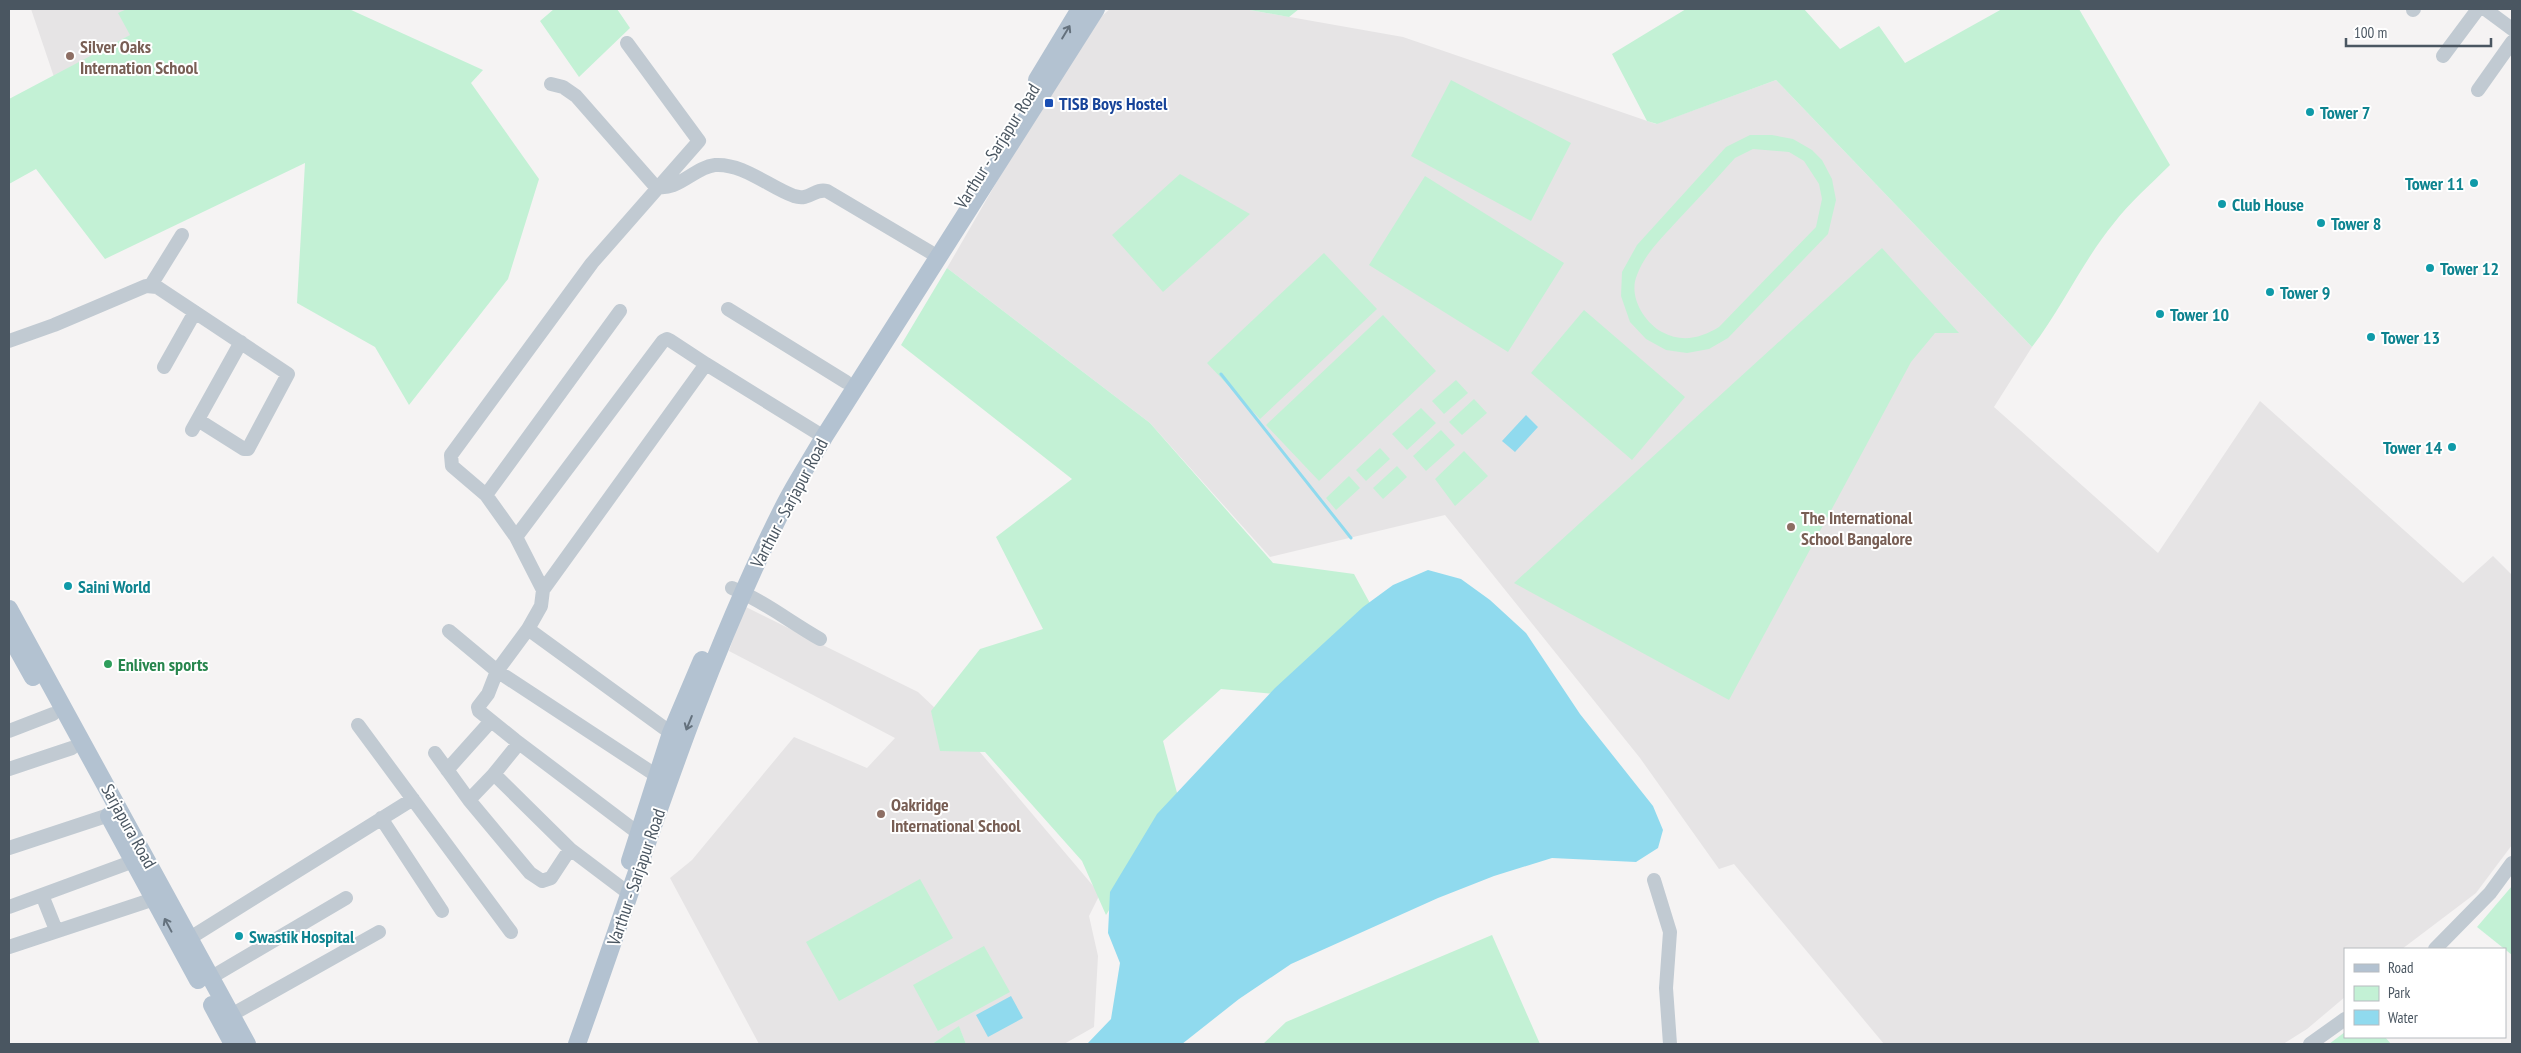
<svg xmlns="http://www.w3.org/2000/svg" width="2521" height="1053" font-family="'PT Sans Narrow',sans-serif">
<rect width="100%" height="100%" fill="#f5f3f3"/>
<path fill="#e6e4e5" d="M31,9h147l-124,68z
M1110,9h134l159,28 253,87 120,-44 256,267 -38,60 164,146 102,-152 203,182 30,-27 19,19v270l-36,48 -74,56h-57v48l-38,32 -24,15h-399l-150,-180 -15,5 -79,-111 -195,-243 -175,42 -120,-134 -203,-155 75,-130 80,-122z
M744,606l174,86 56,53 126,149 -11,22 9,40 -4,71 -30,17h-98l-7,-17 -27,17h-173l-89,-166 22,-18 102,-123 73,31 28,-30 -166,-87z"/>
<path fill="#c3f1d5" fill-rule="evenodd" d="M127,9h222l134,61 -12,13 68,96 -31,100 -99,126 -34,-58 -78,-44 8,-140 -200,96 -69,-90 -27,15v-85l121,-64 -12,-22z
M554,9h63l13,19 -51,49 -39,-56z
M1244,9h55l-10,8z
M1686,9h118l36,40 39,-23 26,37 97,-54h77l91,156c-19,19 -40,37 -56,58 -32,39 -52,85 -82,124l-256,-267 -119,44 -10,-3 -35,-67z
M1451,80l120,63 -40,78 -120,-65z
M1750,135h22l21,4 19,11 10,10 10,19 4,21 -8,34 -100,104 -19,11 -22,4 -21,-3 -20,-11 -16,-17 -9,-26 1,-24 15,-27 89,-98zM1753,149l36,3 15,9 15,23 3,15 -6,28 -97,100c-18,11 -37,16 -57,5 -18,-10 -34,-36 -25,-57 8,-22 26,-38 41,-55 19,-20 38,-41 57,-62z
M1180,174l70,40 -87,78 -51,-57z
M1425,176l139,87 -56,89 -139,-87z
M1882,248l77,85h-24l-24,29 -182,338 -215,-117z
M1324,253l53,56 -117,110 -53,-56z
M947,268l203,155 123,140 81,11 24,44 -62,80 -95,-9 -58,52 16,59 -73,115 -24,-54 -97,-109 -45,-1 -9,-40 49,-62 63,-20 -47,-92 76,-58 -171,-134z
M1584,310l101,87 -53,63 -101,-87z
M1383,315l53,56 -117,110 -53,-56z
M1456,380l12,13 -24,21 -12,-13z
M1474,399l13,14 -25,22 -13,-13z
M1421,408l15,15 -29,27 -15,-16z
M1441,430l14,15 -29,26 -13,-15z
M1380,448l10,11 -24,22 -10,-11z
M1464,451l24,25 -33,30 -20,-27z
M1397,466l10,11 -24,22 -10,-11z
M1349,476l11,12 -24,22 -10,-12z
M920,879l33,59 -114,63 -33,-59z
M2512,886v69l-35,-28z
M1492,935l48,109h-277l23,-22z
M984,946l26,46 -72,39 -25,-46z
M959,1026l7,18h-34z
M2345,1032v5h40l6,7h-62z"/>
<path fill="#90daee" d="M1526,415l12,12 -23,25 -13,-11z
M1428,570l33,9 29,21 36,33 54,81 73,92 10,24 -5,18 -22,14 -84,-4 -58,18 -56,22 -147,66 -52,35 -57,45h-95l24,-25 9,-56 -12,-30 2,-41 47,-78 118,-126 88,-81 30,-22z
M1011,996l12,22 -35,19 -12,-22z"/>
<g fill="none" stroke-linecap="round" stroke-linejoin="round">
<path stroke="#90daee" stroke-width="3" d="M1221,374l130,164"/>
<path stroke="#c1cad2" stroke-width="14" d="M2485,9l27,20
M2413,10l1,-1
M2443,56l35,-47
M551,84l12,3 13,9 79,90c22,7 39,-19 60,-21 28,-2 54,22 79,31 16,5 20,-8 33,-5l103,61
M2478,90l34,-48
M151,285l31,-50
M728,309l118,73
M9,341l45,-16 92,-39 11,1 131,87 -40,75h-4l-46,-29
M706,364l118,73
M164,367l31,-55
M192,430l49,-88
M486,495l134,-184
M516,537l147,-196 4,-2 4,2 35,23 -163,226
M732,588c32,13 58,34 88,51
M528,629l13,-23 2,-16 -27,-53 -30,-42 -34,-29 -1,-11 141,-192 107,-122 -72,-98
M449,631l48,40 160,105
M358,725l153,207
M9,731l44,-17
M435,753l34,47 61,73 12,8 9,-3 19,-29 53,40
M9,769l63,-21
M447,770l44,-49
M494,774l25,-31
M469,800l25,-26 76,75
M381,818l61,93
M638,833l-123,-93 -36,-29 -1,-4 10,-13 9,-23 31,-42 143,104
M9,848l100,-33
M1654,880l16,52 -4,56 4,56
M42,895l14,35
M9,907l125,-46
M182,943l231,-144
M9,947l145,-48
M2435,949l55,-56 22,-30
M210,978l136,-80
M231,1015l148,-83
M2310,1044l35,-25"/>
<path stroke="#b3c2d1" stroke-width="18" d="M1037,80l43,-71
M9,609l238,435
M9,634l24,43
M109,816l89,164
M630,861l41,-128 31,-73
M212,1005l21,39
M577,1044c65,-181 120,-366 207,-538 12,-24 27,-46 40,-69l272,-428"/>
</g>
<defs><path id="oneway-shaft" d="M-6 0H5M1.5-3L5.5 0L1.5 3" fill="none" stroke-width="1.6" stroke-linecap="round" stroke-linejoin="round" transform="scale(1.25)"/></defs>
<g stroke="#64717d">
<use href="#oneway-shaft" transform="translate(1066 32) rotate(-59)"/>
<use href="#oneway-shaft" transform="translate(689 723) rotate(112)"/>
<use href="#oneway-shaft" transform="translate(168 925) rotate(-118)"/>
</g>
<g fill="#8d6e63" stroke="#fff" stroke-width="2">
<circle cx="70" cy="56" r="5"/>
<circle cx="1791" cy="527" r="5"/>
<circle cx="881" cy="814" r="5"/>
</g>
<rect fill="#1a4fb4" stroke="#fff" stroke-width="2" x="1044" y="98" width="10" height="10" rx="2.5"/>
<g fill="#0f9aa8" stroke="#fff" stroke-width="2">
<circle cx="2310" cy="112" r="5"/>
<circle cx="2474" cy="183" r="5"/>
<circle cx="2222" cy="204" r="5"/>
<circle cx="2321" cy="223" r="5"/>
<circle cx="2430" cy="268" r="5"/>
<circle cx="2270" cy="292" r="5"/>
<circle cx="2160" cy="314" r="5"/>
<circle cx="2371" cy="337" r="5"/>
<circle cx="2452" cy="447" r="5"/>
<circle cx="68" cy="586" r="5"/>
<circle cx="239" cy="936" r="5"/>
</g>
<circle fill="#2e9e5b" stroke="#fff" stroke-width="2" cx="108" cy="664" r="5"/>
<g text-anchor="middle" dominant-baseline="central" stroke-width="4" stroke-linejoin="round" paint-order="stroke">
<g font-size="18" font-weight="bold" fill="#785e54" stroke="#fff" text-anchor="start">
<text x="80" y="46">Silver Oaks<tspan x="80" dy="21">Internation School</tspan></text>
<text x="1801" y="517">The International<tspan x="1801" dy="21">School Bangalore</tspan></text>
<text x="891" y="804">Oakridge<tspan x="891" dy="21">International School</tspan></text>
</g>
<g font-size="18" font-weight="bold" fill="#164399" stroke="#fff" text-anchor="start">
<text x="1059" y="103">TISB Boys Hostel</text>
</g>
<g font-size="18" font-weight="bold" fill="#0d838f" stroke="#fff" text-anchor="start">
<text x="2320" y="112">Tower 7</text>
<text x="2464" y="183" text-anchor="end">Tower 11</text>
<text x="2232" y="204">Club House</text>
<text x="2331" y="223">Tower 8</text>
<text x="2440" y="268">Tower 12</text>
<text x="2280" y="292">Tower 9</text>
<text x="2170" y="314">Tower 10</text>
<text x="2381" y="337">Tower 13</text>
<text x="2442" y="447" text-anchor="end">Tower 14</text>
<text x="78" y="586">Saini World</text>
<text x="249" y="936">Swastik Hospital</text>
</g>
<g font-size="18" fill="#4a5661" stroke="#fff">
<text transform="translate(997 146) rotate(-58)">Varthur - Sarjapur Road</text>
<text transform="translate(789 503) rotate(-62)">Varthur - Sarjapur Road</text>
<text transform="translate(129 826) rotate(61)">Sarjapura Road</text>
<text transform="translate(636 877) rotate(-71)">Varthur - Sarjapur Road</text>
</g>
<g font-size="18" font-weight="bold" fill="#27864d" stroke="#fff" text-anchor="start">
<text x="118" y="664">Enliven sports</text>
</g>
</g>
<rect width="2521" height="1053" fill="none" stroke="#4a5661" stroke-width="20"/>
<rect x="2344" y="948" width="162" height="90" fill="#ffffff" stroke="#b7bbc0"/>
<rect x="2354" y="964" width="25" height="8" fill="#b3c2d1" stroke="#b7bbc0"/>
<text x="2388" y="973" font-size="15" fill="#4a5661">Road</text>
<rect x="2354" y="986" width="25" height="15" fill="#c3f1d5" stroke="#b7bbc0"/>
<text x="2388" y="998" font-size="15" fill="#4a5661">Park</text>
<rect x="2354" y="1010" width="25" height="15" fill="#90daee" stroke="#b7bbc0"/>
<text x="2388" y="1023" font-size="15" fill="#4a5661">Water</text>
<path d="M2346 38v8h145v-8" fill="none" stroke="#4a5661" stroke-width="2.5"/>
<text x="2354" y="38" font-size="15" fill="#4a5661" stroke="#ffffff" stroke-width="4" paint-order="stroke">100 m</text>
</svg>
